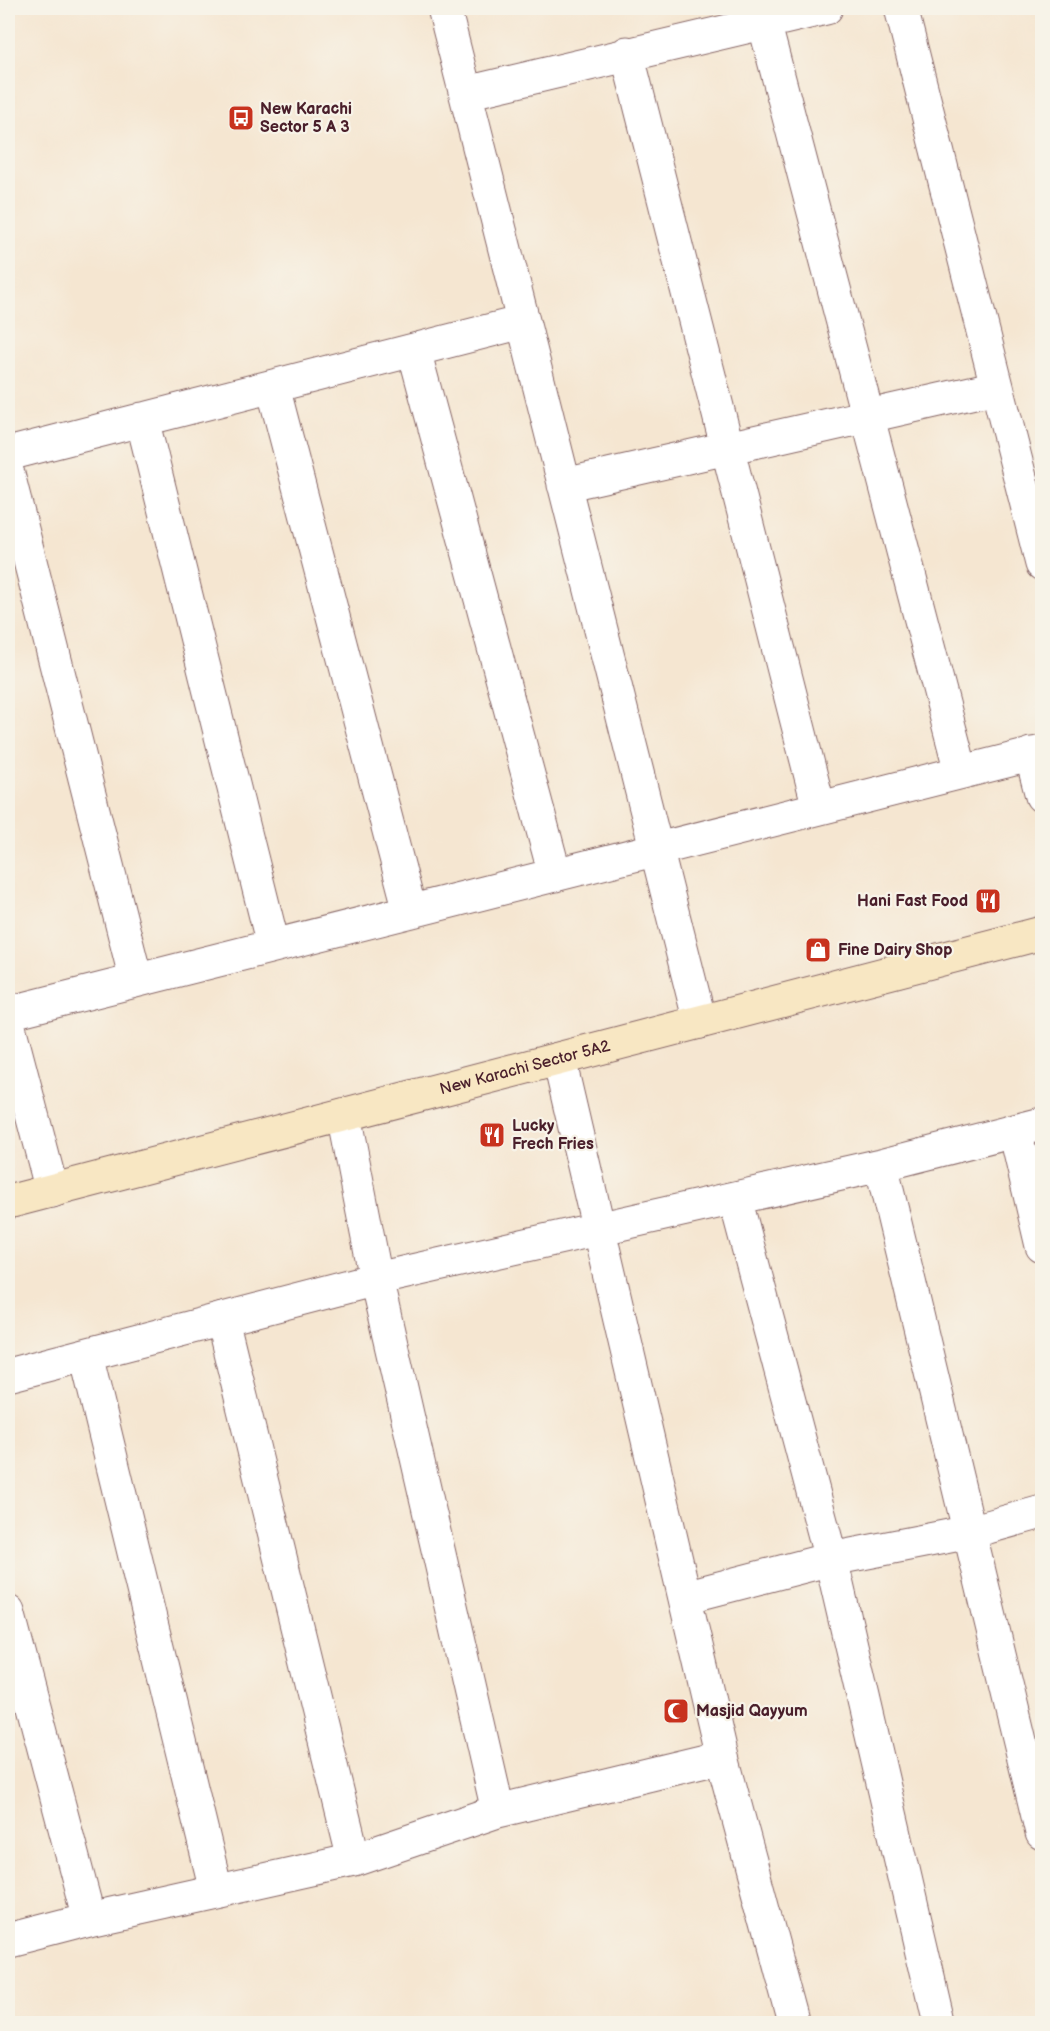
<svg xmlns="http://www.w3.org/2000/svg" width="1050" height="2031" font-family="'Balsamiq Sans',sans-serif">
<rect width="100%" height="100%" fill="#f7f3e8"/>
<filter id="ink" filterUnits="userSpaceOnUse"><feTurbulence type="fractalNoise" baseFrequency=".0167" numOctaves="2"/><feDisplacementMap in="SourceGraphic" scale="12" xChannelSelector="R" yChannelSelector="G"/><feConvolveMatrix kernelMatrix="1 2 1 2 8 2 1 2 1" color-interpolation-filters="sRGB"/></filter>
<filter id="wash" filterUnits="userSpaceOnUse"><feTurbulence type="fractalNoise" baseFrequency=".008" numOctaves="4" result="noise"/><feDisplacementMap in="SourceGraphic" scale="24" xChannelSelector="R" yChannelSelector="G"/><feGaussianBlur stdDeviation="1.35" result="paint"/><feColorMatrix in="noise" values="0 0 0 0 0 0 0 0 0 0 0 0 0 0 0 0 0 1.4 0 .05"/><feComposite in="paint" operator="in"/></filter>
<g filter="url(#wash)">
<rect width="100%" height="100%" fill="#f5e6d1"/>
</g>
<g filter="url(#ink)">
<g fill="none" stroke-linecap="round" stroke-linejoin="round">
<g stroke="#866565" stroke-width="35">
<path id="street" d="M444,8l256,1014
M901,8l141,556
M764,22l197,750
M627,53l192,755
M466,93l360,-85
M414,350l141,525
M273,387l137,524
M142,419l131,526
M8,454l515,-132
M8,474l128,506
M564,485l433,-98
M1031,754l11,42
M8,1013l1034,-261
M8,1023l44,168
M559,1059l163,698 72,267
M344,1115l32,164 122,532
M1015,1131l27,115
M881,1165l161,668
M735,1198l96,361 108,465
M222,1319l132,541
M86,1355l130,535
M8,1375l368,-96 505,-114 161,-41
M685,1597l146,-38 139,-27 72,-20
M8,1612l81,307
M8,1940l81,-21 265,-59 144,-49 224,-54"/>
</g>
<g stroke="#866565" stroke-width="35">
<g id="secondary">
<path id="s1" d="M8,1202l1034,-269"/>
</g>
</g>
<use href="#street" stroke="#fff" stroke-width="33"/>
<use href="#secondary" stroke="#f8e7c3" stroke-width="33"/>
</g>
</g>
<defs>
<g id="bus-square" transform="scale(1.35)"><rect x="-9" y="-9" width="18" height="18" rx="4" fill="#c8321e" stroke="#f7f3e8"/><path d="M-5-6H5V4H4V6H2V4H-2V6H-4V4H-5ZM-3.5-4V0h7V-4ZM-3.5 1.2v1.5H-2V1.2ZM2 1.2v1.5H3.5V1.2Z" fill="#fff"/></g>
<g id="restaurant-square" transform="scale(1.35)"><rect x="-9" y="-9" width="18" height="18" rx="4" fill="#c8321e" stroke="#f7f3e8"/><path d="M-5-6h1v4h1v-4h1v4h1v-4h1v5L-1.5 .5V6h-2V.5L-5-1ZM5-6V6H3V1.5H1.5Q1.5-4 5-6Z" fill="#fff"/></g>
<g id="shop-square" transform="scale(1.35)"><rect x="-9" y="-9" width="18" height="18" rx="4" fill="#c8321e" stroke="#f7f3e8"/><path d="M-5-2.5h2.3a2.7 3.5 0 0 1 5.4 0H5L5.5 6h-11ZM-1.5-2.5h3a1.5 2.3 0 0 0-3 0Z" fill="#fff"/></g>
<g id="mosque-square" transform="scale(1.35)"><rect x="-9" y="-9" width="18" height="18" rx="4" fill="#c8321e" stroke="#f7f3e8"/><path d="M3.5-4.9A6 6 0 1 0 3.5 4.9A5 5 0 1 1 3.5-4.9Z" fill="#fff"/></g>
</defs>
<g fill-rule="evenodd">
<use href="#bus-square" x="241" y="118"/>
<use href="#restaurant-square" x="988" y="901"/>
<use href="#shop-square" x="818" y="950"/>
<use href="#restaurant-square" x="492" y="1135"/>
<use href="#mosque-square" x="676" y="1711"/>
</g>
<g text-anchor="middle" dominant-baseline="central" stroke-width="4.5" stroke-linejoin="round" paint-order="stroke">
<g font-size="16" font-weight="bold" fill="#4a1f2b" stroke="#f7f3e8" text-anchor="start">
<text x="260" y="109">New Karachi<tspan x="260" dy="18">Sector 5 A 3</tspan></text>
<text x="968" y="901" text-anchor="end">Hani Fast Food</text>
<text x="838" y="950">Fine Dairy Shop</text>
<text x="512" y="1126">Lucky<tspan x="512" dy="18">Frech Fries</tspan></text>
<text x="696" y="1711">Masjid Qayyum</text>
</g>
<g font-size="16" fill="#4a1f2b" stroke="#f7f3e8">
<text stroke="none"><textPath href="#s1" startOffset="534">New Karachi Sector 5A2</textPath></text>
</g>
</g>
<rect width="1050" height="2031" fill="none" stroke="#f7f3e8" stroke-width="30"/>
</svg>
